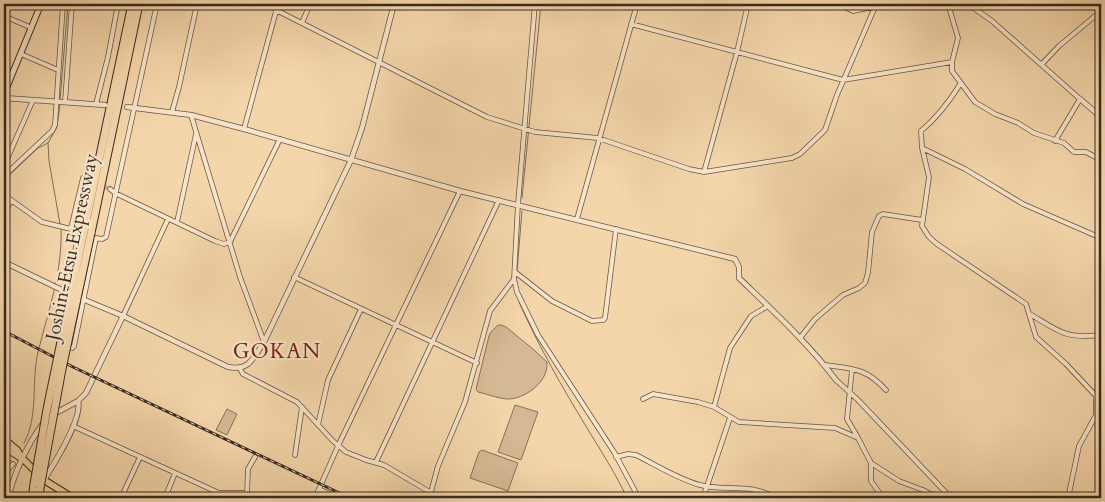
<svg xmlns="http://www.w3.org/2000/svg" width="1105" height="502" font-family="Cardo,serif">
<rect width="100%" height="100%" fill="#f5d6ab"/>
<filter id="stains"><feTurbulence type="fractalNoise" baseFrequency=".004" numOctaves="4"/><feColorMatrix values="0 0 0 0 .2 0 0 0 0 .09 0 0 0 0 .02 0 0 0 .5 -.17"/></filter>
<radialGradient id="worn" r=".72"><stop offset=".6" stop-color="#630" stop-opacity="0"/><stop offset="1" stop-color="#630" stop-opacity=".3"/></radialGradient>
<path fill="#d5b994" stroke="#86725a" d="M498,325h3l5,2 27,22 14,13c2,20 -23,38 -41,37 -9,-1 -19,-5 -28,-7l-2,-3 13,-53 2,-4z
M515,405l23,7 -17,48 -23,-8z
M227,409l10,5 -10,21 -11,-5z
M482,450l36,13 -10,28 -38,-13 9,-26z"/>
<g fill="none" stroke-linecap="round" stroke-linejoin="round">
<path stroke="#826e58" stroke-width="1" d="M60,100l8,-96
M48,143l1,18 11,63
M4,180l34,-32 10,-5 9,-16 3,-23
M522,198l19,-194
M517,271l5,-60
M519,302c19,43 43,85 68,126 14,23 29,46 40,70
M24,443c15,-27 7,-62 14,-91 10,-40 25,-82 23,-124
M4,468l7,-8"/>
<path stroke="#cfb48f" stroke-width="4" stroke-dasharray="4 2" stroke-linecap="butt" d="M88,179l22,10"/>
<g stroke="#654" stroke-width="5.5">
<path id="minor" d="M270,4l6,6 211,107 48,15 63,6 91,31 15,3 88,-14 8,-4 25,-24 12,-35 38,-88
M535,4l-17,200 -4,75 3,13 21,43 76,117 20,37 4,9
M838,4l15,7 35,-7
M948,4l10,34 -6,24v9l23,31 20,12 23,9 16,10 30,10 10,9h12l15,8
M968,4l24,17 88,78 -25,42
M1072,4h29
M4,16l28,12
M302,23l8,-19
M631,24l212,56 109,-18
M21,54l37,16
M1042,64l17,-18 42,-35
M961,83c-12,19 -23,34 -40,48l1,17 7,29 -7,49 7,11 8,7 89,60 10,33 30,27 30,32v19l-17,31 -11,52
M65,102l7,-98
M96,104l12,-47 10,-53
M172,112l7,-25 18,-83
M191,115l49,162 24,65
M244,129l34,-125
M922,148l43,21 58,35 78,34
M8,157l25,-57
M704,172l33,-120 11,-48
M4,176l48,-45 3,-6 8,-121
M110,189l5,4 100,48 9,3 6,-2 50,-103
M4,195l38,27 29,7
M4,215l7,-15
M577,219l60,-215
M177,222l19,-88
M72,270l6,-36 -7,-5 1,-5 11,-46 5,1
M515,272l37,29 40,20 11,-1 2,-2 11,-89
M294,277l183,86
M1030,314c30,18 35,25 71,21
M123,316l45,-97
M800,338l15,-19 28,-24 16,-7 6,-5 3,-10 4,-41 7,-16 4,-2 39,6
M67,345l5,3 2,-2 22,-108 6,1 4,-2 51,-233
M825,365c29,4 41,3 61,25
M240,369l3,5 54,28 36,39 13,11 20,8 18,5 56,33
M852,369l-5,50 10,17
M836,380l22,20 93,98
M643,399l10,-5 45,8 16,5 25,15 96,6 23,10 13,25 28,18 24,9 14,8
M714,407l16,-59 21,-32 17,-10
M318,425l10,-45 33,-71
M73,426l146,67h25l20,5
M295,455l7,-48
M616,457l12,-3 8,1c20,10 42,24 64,30 28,7 49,-3 76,13
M4,462l3,-8 4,-1
M376,462l123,-262
M871,463v18l12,17
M4,474l9,-10
M319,489l19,9
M431,492l7,-26 27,-64 25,-91 24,-32
M247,494l1,-25 7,-12
M121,498l19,-41
M165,498l10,-25
M315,498l23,-52 122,-255
M703,498l27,-80"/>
</g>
<g stroke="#654" stroke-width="6">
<path id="tertiary" d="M4,98l101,7
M1080,99l21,18
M127,107l64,8 53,14 216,62 275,68 4,8v11c33,32 69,65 97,102
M4,262l64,31 55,23 105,51c22,4 25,-9 36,-25l87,-182 11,-32 32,-124
M54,414l24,-13 8,-8 37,-77
M44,480c10,-16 39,-62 34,-79
M8,498c7,-27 19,-53 36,-76"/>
</g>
<g stroke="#362a21" stroke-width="7">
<path id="secondary" d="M4,94l37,-90"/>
</g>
<g stroke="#362a21" stroke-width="8">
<path id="trunk" d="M4,439l13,11 5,8 22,22 29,18
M4,447l17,11"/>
</g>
<g stroke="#362a21" stroke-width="9">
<path id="motorway" d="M84,231l48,-227
M91,233l48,-229
M32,498l2,-14
M39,498l1,-10"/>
</g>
<use href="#minor" stroke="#f8e4c8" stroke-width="4"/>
<use href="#tertiary" stroke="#f8e4c8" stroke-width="4.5"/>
<use href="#secondary" stroke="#f8e4c8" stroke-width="5"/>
<use href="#trunk" stroke="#f5d6ab" stroke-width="6"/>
<use href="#motorway" stroke="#f5d6ab" stroke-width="7"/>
<g stroke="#362a21" stroke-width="3">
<path id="rail" d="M4,331l69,36 277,131"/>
</g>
<use href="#rail" stroke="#f8e4c8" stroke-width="1" stroke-dasharray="4" stroke-linecap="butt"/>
<g stroke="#362a21" stroke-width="9" stroke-linecap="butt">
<path id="motorway-bridge" d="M34,484l13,-75 37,-178
M40,488l22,-119 29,-136"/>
</g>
<use href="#motorway-bridge" stroke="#f5d6ab" stroke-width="7"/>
</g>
<g text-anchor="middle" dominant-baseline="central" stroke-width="4.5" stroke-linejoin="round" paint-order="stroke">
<g font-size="19" fill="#362a21" stroke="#f8e4c8">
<text transform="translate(72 247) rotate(-78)">Joshin-Etsu Expressway</text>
</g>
<g font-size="21" letter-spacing="1" fill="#7a1f14" stroke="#f8e4c8">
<text x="277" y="351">GOKAN</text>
</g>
</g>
<rect width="1105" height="502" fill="none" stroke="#f5d6ab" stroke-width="20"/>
<rect x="5" y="5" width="1095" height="492" fill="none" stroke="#362a21" stroke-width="2.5"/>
<rect x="10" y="10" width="1085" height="482" fill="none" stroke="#362a21"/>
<rect width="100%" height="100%" filter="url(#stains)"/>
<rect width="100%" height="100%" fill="url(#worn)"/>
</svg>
